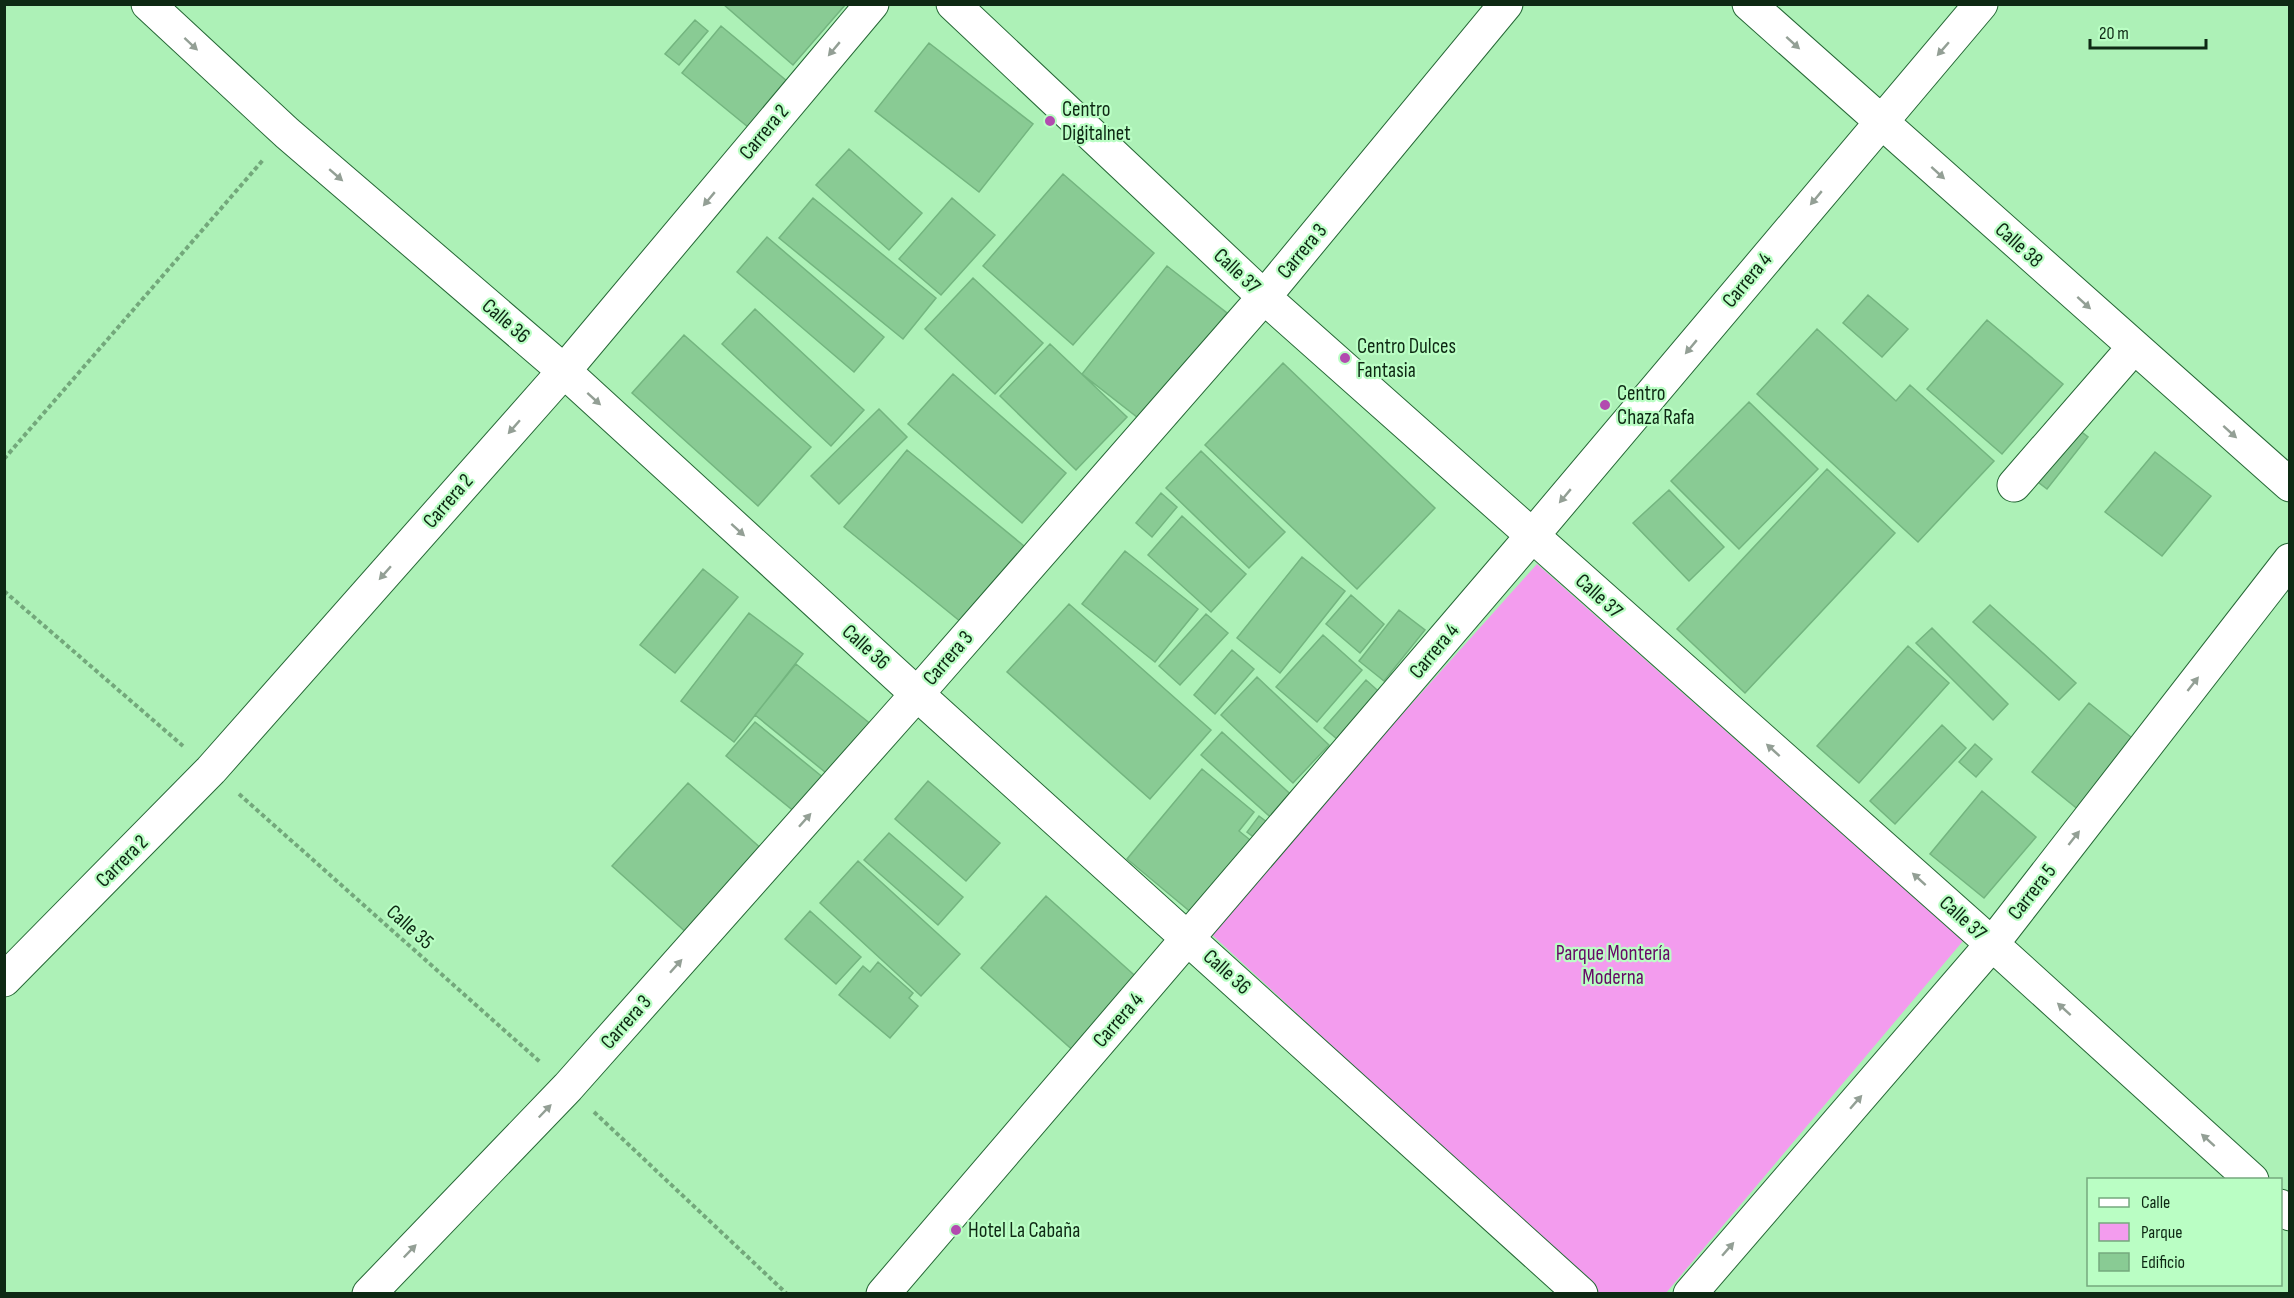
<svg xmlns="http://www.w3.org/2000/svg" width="2294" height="1298" font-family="'Sofia Sans Condensed',sans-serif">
<rect width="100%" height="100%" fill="#adf1b7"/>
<path fill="#f39cee" d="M1537,564l426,377 -297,352 -66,1 -392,-363z"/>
<path fill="#89cb94" stroke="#73b57f" stroke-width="1.5" d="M723,4h123l-53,61z
M695,20l13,11 -29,34 -14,-11z
M721,26l66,55 -39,46 -66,-54z
M929,43l104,81 -54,68 -104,-81z
M849,149l73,64 -33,37 -73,-65z
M1063,174l91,79 -81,92 -90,-79z
M813,198l123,100 -33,41 -124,-101z
M952,198l43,37 -54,60 -42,-36z
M767,237l117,100 -30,35 -117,-100z
M1167,266l60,47 -85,108 -60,-47z
M973,278l70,65 -48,51 -70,-65z
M1868,295l40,34 -26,28 -39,-34z
M755,309l109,101 -33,36 -109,-102z
M1987,320l76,64 -61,70 -75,-65z
M1817,329l79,72 14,-16 84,76 -76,81 -161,-148z
M684,335l127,112 -53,59 -126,-113z
M1050,344l77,73 -51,53 -76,-74z
M1283,363l152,145 -78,81 -152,-144z
M953,374l113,99 -44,50 -114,-99z
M1749,402l69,67 -79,80 -68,-68z
M879,409l28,28 -68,67 -28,-28z
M2062,417l26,20 -41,52 -26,-20z
M907,450l117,96 -63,76 -117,-95z
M1201,451l84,81 -36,36 -83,-80z
M2155,452l56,44 -49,60 -57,-44z
M1827,469l68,64 -150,160 -68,-64z
M1669,490l55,57 -35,34 -56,-58z
M1161,493l16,14 -25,30 -16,-14z
M1182,516l64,58 -35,38 -63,-57z
M1125,551l73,58 -43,53 -73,-58z
M1302,557l43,34 -65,82 -43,-35z
M703,569l35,28 -63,76 -35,-28z
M1351,595l33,29 -24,29 -34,-29z
M1069,604l142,126 -61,69 -143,-127z
M1990,605l86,78 -17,17 -86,-78z
M1399,610l26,20 -41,51 -25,-20z
M749,613l54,41 -69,88 -53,-41z
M1206,614l22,19 -48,52 -21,-19z
M1932,628l76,76 -15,16 -77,-77z
M1323,635l39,35 -45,52 -41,-35z
M1908,646l41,37 -90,100 -42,-37z
M1232,650l22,19 -39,45 -21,-19z
M796,664l81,65 -41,52 -81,-66z
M1257,677l72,68 -36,38 -72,-68z
M1366,680l20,18 -42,47 -20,-17z
M2089,703l48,39 -57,69 -48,-39z
M755,722l75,61 -29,34 -75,-61z
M1942,725l24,23 -71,76 -25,-23z
M1222,732l75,68 -20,23 -76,-68z
M1975,744l17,15 -16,18 -17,-15z
M1202,769l52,43 -15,19 21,17 -61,71 -72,-60z
M928,781l72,62 -34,38 -71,-62z
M688,783l85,76 -75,84 -86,-77z
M1982,791l54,46 -52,61 -54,-44z
M1259,816l13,10 -12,16 -13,-10z
M889,833l74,64 -25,28 -74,-65z
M858,861l102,93 -39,42 -101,-93z
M1046,896l96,86 -65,72 -96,-86z
M810,911l51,46 -25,27 -51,-45z
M878,962l35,31 -4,5 9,8 -28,32 -51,-43 24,-29 7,6z"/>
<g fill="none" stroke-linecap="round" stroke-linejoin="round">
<g stroke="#266836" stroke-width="35">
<path id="minor" d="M148,4l139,129 277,238 353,323 664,600
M953,4l311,293 728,647 260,236
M1749,4l541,481
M2014,485l120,-138
M4,980l207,-210 353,-399 308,-367
M2280,1206l10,8
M369,1294l199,-207 349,-393 347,-397 242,-293
M883,1294l649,-758 449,-532
M1690,1294l302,-350 298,-384"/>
</g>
<path stroke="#73a87b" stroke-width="4" stroke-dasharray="4.5 3" stroke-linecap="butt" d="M4,459l259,-299
M4,591l179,155
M239,794l301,268
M594,1112l193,182"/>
<use href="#minor" stroke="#fff" stroke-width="33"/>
</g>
<defs><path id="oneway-solid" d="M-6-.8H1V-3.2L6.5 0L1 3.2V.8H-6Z" transform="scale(1.5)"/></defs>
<g fill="#939f95">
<use href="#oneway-solid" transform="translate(1793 43) rotate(42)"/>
<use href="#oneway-solid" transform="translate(191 44) rotate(43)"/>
<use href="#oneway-solid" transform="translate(834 49) rotate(130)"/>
<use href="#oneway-solid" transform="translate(1943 49) rotate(131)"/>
<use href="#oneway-solid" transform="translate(1938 173) rotate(42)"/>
<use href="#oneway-solid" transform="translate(336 175) rotate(41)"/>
<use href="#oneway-solid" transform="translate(1816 198) rotate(130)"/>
<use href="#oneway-solid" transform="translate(709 199) rotate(130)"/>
<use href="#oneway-solid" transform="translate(2084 303) rotate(42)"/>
<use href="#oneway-solid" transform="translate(1691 347) rotate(130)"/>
<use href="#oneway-solid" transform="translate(594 399) rotate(42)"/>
<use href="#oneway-solid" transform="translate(514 427) rotate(131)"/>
<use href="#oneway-solid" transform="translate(2230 432) rotate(42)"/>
<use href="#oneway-solid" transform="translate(1565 496) rotate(130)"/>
<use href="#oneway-solid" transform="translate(738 530) rotate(42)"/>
<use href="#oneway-solid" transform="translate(385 573) rotate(131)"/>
<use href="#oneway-solid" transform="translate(2193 684) rotate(-52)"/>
<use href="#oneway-solid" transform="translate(1773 750) rotate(-138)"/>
<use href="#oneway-solid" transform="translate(805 820) rotate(-48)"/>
<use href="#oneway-solid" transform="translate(2074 838) rotate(-52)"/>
<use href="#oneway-solid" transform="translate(1919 879) rotate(-138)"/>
<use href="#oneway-solid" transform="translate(676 966) rotate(-48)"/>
<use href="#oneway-solid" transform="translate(2064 1009) rotate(-138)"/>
<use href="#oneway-solid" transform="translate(1856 1102) rotate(-49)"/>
<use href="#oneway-solid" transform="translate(545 1111) rotate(-46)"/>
<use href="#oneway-solid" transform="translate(2208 1140) rotate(-138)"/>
<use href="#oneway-solid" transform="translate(1728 1249) rotate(-49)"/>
<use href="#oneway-solid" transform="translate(410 1251) rotate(-46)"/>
</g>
<g fill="#b24baf" stroke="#bafec4" stroke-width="2">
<circle cx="1050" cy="121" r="6"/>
<circle cx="1345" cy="358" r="6"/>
<circle cx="1605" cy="405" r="6"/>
<circle cx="956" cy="1230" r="6"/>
</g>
<g text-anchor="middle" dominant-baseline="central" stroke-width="4.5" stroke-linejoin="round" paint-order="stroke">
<g font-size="21" fill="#0e2914" stroke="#bafec4" text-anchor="start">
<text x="1062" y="109">Centro<tspan x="1062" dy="24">Digitalnet</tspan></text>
<text x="1357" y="346">Centro Dulces<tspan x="1357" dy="24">Fantasia</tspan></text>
<text x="1617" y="393">Centro<tspan x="1617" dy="24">Chaza Rafa</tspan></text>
<text x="968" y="1230">Hotel La Cabaña</text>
</g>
<g font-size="21" fill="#0e2914" stroke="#bafec4">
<text transform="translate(764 132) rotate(-50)">Carrera 2</text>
<text transform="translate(2019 245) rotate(42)">Calle 38</text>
<text transform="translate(1302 251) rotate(-50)">Carrera 3</text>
<text transform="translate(1237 271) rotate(43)">Calle 37</text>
<text transform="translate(1747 280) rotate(-50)">Carrera 4</text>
<text transform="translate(506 321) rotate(41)">Calle 36</text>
<text transform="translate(448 501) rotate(-49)">Carrera 2</text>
<text transform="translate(1599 596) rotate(42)">Calle 37</text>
<text transform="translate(866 647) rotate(42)">Calle 36</text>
<text transform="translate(1434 651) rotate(-50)">Carrera 4</text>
<text transform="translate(948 658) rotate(-49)">Carrera 3</text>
<text transform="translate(122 861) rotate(-45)">Carrera 2</text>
<text transform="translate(2032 892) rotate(-52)">Carrera 5</text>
<text transform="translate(1963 918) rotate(42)">Calle 37</text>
<text transform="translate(410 927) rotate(42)">Calle 35</text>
<text transform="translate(1227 972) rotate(42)">Calle 36</text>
<text transform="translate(1118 1020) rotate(-49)">Carrera 4</text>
<text transform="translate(626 1022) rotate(-48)">Carrera 3</text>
</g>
<g font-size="21" fill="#670966" stroke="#bafec4">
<text x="1613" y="953">Parque Montería<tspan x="1613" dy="24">Moderna</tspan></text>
</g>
</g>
<rect width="2294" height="1298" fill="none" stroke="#0e2914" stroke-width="12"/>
<rect x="2087" y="1178" width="195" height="108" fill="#bafec4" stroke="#75a97e" stroke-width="1.5"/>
<rect x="2099" y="1198" width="30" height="9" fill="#ffffff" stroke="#75a97e" stroke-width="1.5"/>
<text x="2141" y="1208" font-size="18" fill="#0e2914">Calle</text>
<rect x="2099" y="1223" width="30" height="18" fill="#f39cee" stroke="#75a97e" stroke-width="1.5"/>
<text x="2141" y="1238" font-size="18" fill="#0e2914">Parque</text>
<rect x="2099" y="1253" width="30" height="18" fill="#89cb94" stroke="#75a97e" stroke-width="1.5"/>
<text x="2141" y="1268" font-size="18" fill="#0e2914">Edificio</text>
<path d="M2090 39v9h116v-9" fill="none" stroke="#0e2914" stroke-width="3"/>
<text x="2099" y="39" font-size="18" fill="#0e2914" stroke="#bafec4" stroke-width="4.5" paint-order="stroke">20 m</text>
</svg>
